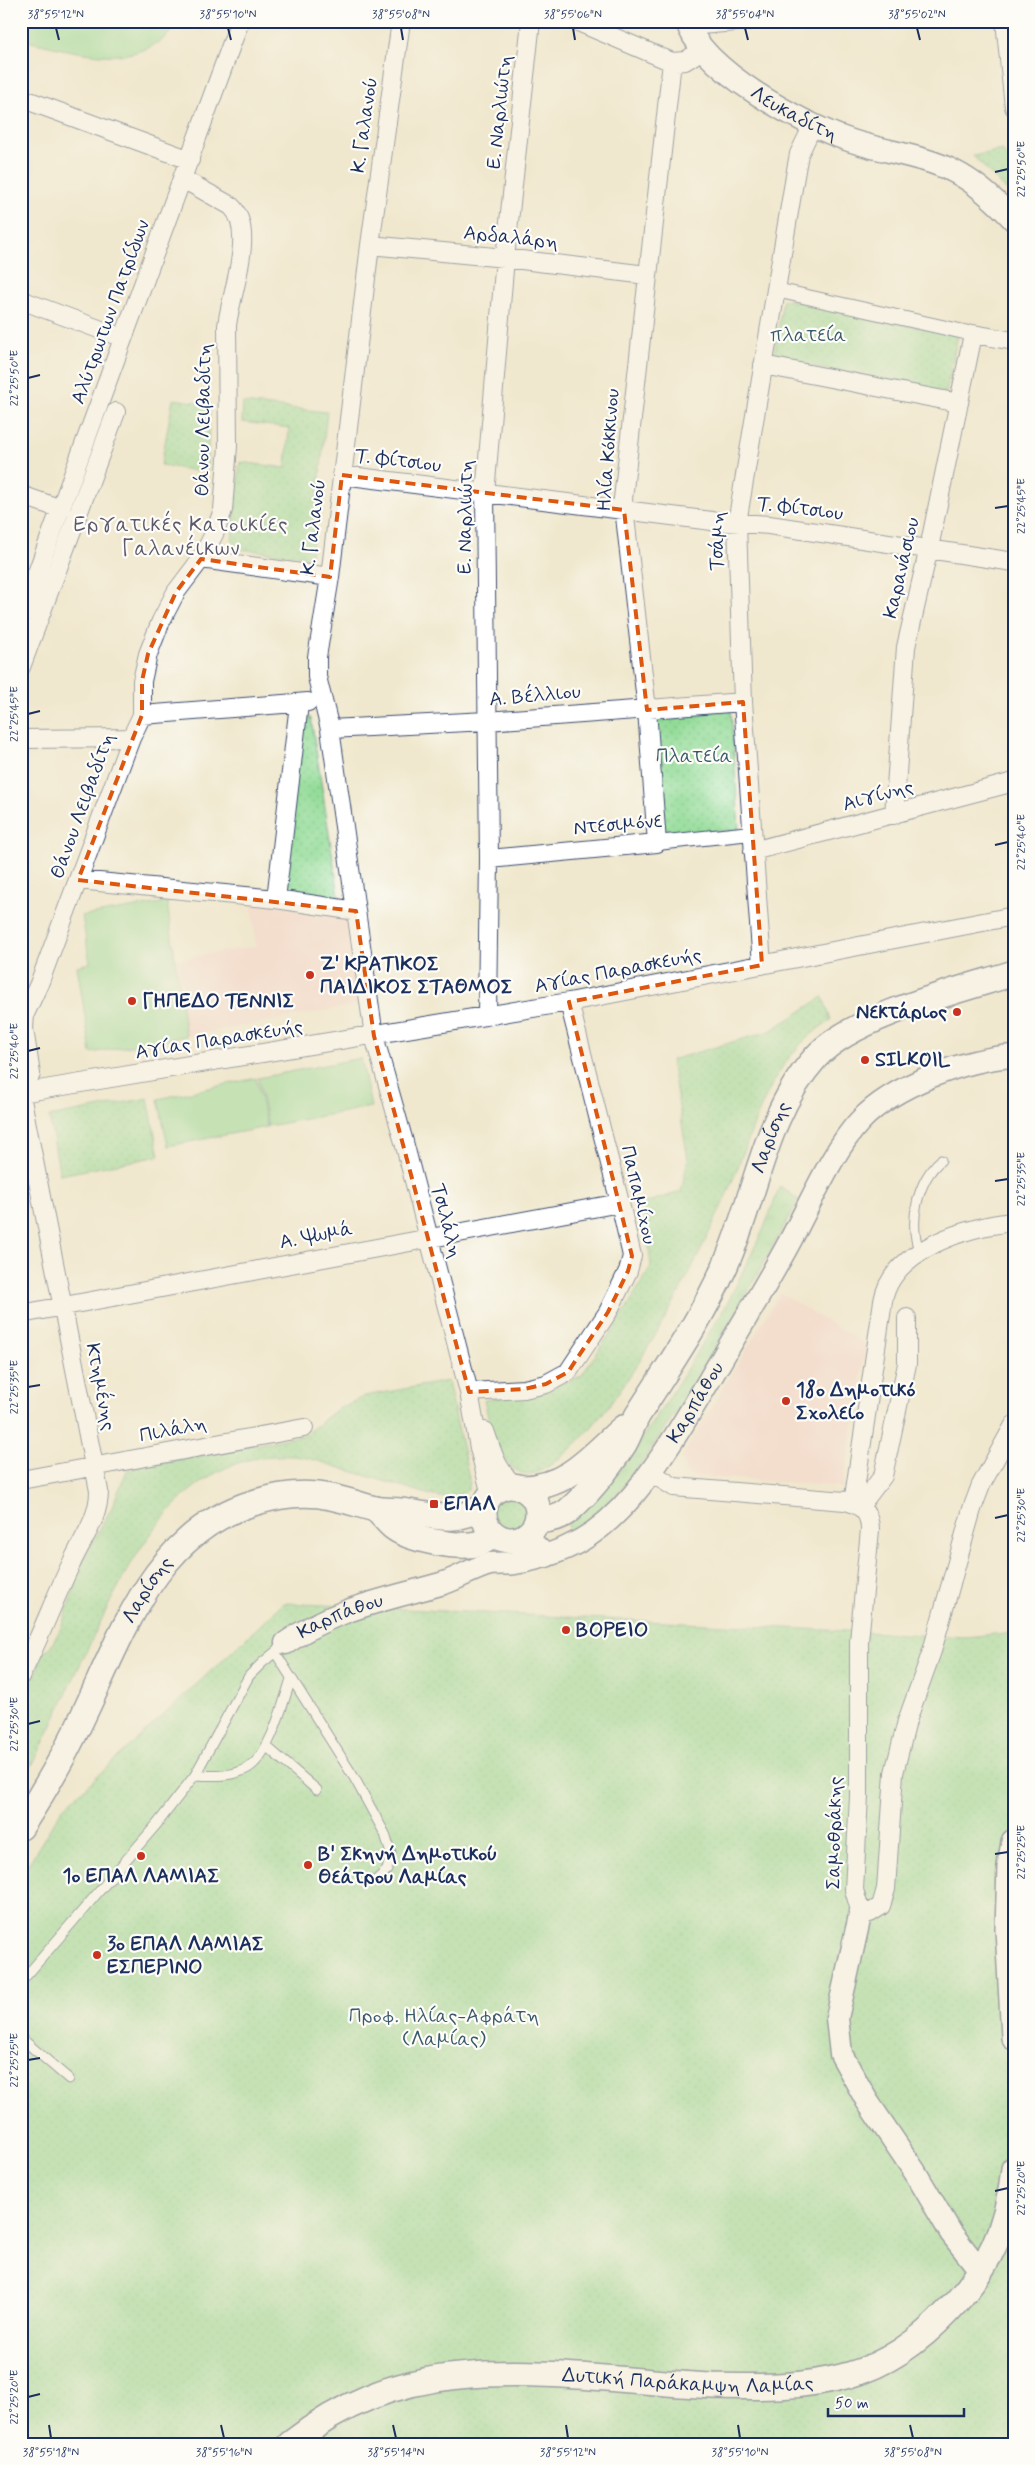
<svg xmlns="http://www.w3.org/2000/svg" width="1035" height="2465" font-family="Mynerve,sans-serif">
<defs>
<pattern id="grass-tufts" width="24" height="20" patternUnits="userSpaceOnUse" patternTransform="scale(1.25)"><rect width="24" height="20" fill="#92db97"/><path d="M3 7l-1-3M5 7V3M7 7l1-3M15 17l-1-3M17 17v-4M19 17l1-3" fill="none" stroke="#7dbc85"/></pattern>
<pattern id="park-dots" width="8" height="8" patternUnits="userSpaceOnUse" patternTransform="scale(1.25)"><rect width="8" height="8" fill="#92db97"/><path d="M2 2h.1M6 6h.1" fill="none" stroke="#7dbc85" stroke-width="1.8" stroke-linecap="round"/></pattern>
</defs>
<rect width="100%" height="100%" fill="#fdfcf7"/>
<filter id="ink" filterUnits="userSpaceOnUse"><feTurbulence type="fractalNoise" baseFrequency=".02" numOctaves="2"/><feDisplacementMap in="SourceGraphic" scale="10" xChannelSelector="R" yChannelSelector="G"/><feConvolveMatrix kernelMatrix="1 2 1 2 8 2 1 2 1" color-interpolation-filters="sRGB"/></filter>
<filter id="wash" filterUnits="userSpaceOnUse"><feTurbulence type="fractalNoise" baseFrequency=".0096" numOctaves="4" result="noise"/><feDisplacementMap in="SourceGraphic" scale="20" xChannelSelector="R" yChannelSelector="G"/><feGaussianBlur stdDeviation="1.12" result="paint"/><feColorMatrix in="noise" values="0 0 0 0 0 0 0 0 0 0 0 0 0 0 0 0 0 1.4 0 .05"/><feComposite in="paint" operator="in"/></filter>
<g filter="url(#wash)">
<rect width="100%" height="100%" fill="#f0e8ce"/>
<path fill="#f7d0cc" d="M251,900l103,9 8,95 -176,32 -10,-76 80,-14z
M780,1293l86,52 -23,142 -157,-12 -4,-18z"/>
<path fill="url(#grass-tufts)" stroke="#56857a" d="M780,1186l19,14c-27,46 -181,340 -230,329l-1,-5 49,-50 50,-73 61,-99 36,-74z"/>
<path fill="url(#park-dots)" stroke="#56857a" d="M1002,150c11,15 12,29 12,48l-41,-42z
M783,299l175,36 -12,58 -173,-34z
M173,399l37,5 -3,69 -46,-8z
M243,403l84,9 -16,145 -73,-8 -6,-8 8,-79 46,6 3,-40 -47,-6z
M731,710l8,120 -79,5 -8,-119z
M302,717l9,1 28,179 -3,6 -45,-6 -8,-12z
M823,997l8,23c-63,39 -73,101 -100,164 -30,72 -124,265 -200,291 -35,-3 -40,-48 -47,-75l52,-7 45,-17 39,-57 31,-53 -7,-63 37,-11 7,-33 -17,-99 99,-29z
M148,1098l11,58 -99,19 -11,-58z
M448,1381l21,97 -1,12c-11,8 -21,8 -34,6 -29,-9 -58,-17 -87,-26 -18,-5 -36,-13 -55,-14 -112,-7 -165,110 -205,194 -22,46 -42,92 -66,137v-67l4,-32 11,-14 6,-20 8,-6 11,-20 23,-70 28,-51 15,-37 177,-35 34,-26 27,-13z
M491 1514a20 20 0 1 1 40 0a20 20 0 1 1-40 0Z
M284,1603l682,34 48,-5v812h-993v-568l41,-67z"/>
<path fill="#92db97" stroke="#56857a" d="M21,21h160c-43,55 -102,30 -160,19z
M167,902l19,134 -95,17 -14,-87 13,-3 -8,-47z
M361,1058l10,49 -103,19 -10,-48z
M256,1078l11,49 -99,19 -10,-47z"/>
</g>
<g filter="url(#ink)">
<g fill="none" stroke-linecap="round" stroke-linejoin="round">
<g stroke="#3b4b6f" stroke-width="11">
<path id="service" d="M920,1253c-12,-30 -3,-72 21,-93
M275,1652l80,127 30,55 6,20 -4,16 -12,11
M266,1746l51,44
M195,1775c18,1 37,2 53,-7 22,-13 35,-65 43,-89
M21,1982l136,-158 38,-49 54,-99 13,-13 24,-20
M21,2038l48,41"/>
</g>
<g stroke="#3b4b6f" stroke-width="16">
<path id="pedestrian" d="M776,290l197,44
M657,843l94,-10"/>
</g>
<g stroke="#3b4b6f" stroke-width="20">
<path id="minor" d="M401,21l-31,224 -40,332 -13,80v20l13,52 44,307 30,106 65,250 10,56 12,47
M576,21l96,41 13,-1 17,-11
M1005,21l9,86
M688,26l60,-5
M21,98l169,62
M370,245l135,13 142,17
M21,300l102,38
M763,365l196,38
M342,475l370,46 57,4 245,37
M21,495l40,14
M201,559l129,18
M21,616l219,-595
M21,667l95,-255
M142,715l166,-13
M330,729l157,-8 256,-19
M21,739l110,-1
M894,815l12,-168 23,-99 44,-214 41,7
M753,851l261,-69
M489,859l168,-16 -10,-133 -24,-211 49,-437
M78,880l198,19 23,-195
M276,899l80,12
M762,965l-19,-263 -6,-179 59,-353 3,-16 14,-29
M487,1016l2,-157 -4,-365 20,-236 26,-237
M21,1093l548,-91 445,-86
M21,1093l10,-19 -7,-45 1,-15 14,-30 92,-246 11,-23v-34l6,-27 13,-33 15,-29 25,-33 14,-27 8,-22 5,-64 -1,-120c3,-31 30,-96 4,-120l-48,-27
M21,1095l78,396c0,27 -16,47 -27,71 -18,37 -32,76 -51,113
M21,1314l599,-111
M469,1392l55,-3 22,-5 22,-12 40,-60 20,-41 4,-15 -12,-53 -51,-201
M485,1431c8,23 11,38 30,55
M650,1472l24,15 171,14c17,4 25,12 25,29l-11,111v155l-5,94 6,20 10,3 11,-7 5,-17 8,-116 13,-52 25,-70 40,-142 9,-24 33,-60
M21,1480l283,-52
M853,1503l30,-202c9,-52 86,-75 131,-79
M860,1506l23,-30 24,-112v-46"/>
</g>
<g stroke="#3b4b6f" stroke-width="25">
<g id="tertiary">
<path id="s1" d="M687,21c12,48 117,104 162,119 34,12 73,15 106,32 22,11 42,30 59,48"/>
<path d="M526,1537l20,19"/>
<path id="s2" d="M286,1643c48,-35 103,-44 158,-60 15,-5 30,-15 46,-19 8,-1 17,0 25,-1 51,-9 84,-28 118,-68 33,-40 60,-88 87,-133 23,-40 48,-80 70,-121 19,-35 44,-93 70,-120 34,-36 105,-62 154,-65"/>
<path d="M861,1911l-24,107 4,36 26,47 48,71 36,61 29,37"/>
</g>
</g>
<g stroke="#3b4b6f" stroke-width="28">
<g id="secondary">
<circle cx="511" cy="1513" r="27"/>
<path d="M523,1488c45,-1 68,-32 100,-60"/>
<path d="M376,1509c6,6 11,13 17,18 16,13 64,21 84,17 6,-2 12,-6 18,-9"/>
<path id="s3" d="M538,1521c9,-1 21,-3 29,-9 23,-20 41,-43 57,-68 6,-10 9,-22 15,-31 31,-49 63,-95 86,-147 31,-69 39,-151 91,-209 37,-41 144,-67 198,-84"/>
<path id="s4" d="M21,1827c23,-36 45,-74 63,-113 39,-82 72,-182 169,-211 25,-8 51,-12 78,-6 15,3 29,8 44,12 10,2 23,1 34,3 29,5 48,11 76,-6"/>
<path d="M1014,1842l-4,24 -2,63 6,108"/>
<path id="s5" d="M290,2444c51,-40 104,-62 169,-68 84,-8 170,6 254,10 46,1 91,2 136,-11 39,-11 73,-36 100,-65 40,-42 59,-84 65,-141"/>
</g>
</g>
<use href="#service" stroke="#fff" stroke-width="9"/>
<use href="#pedestrian" stroke="#fff" stroke-width="14"/>
<use href="#minor" stroke="#fff" stroke-width="18"/>
<use href="#tertiary" stroke="#fff" stroke-width="22"/>
<use href="#secondary" stroke="#fff" stroke-width="25"/>
</g>
</g>
<path d="M0 0H1035V2465H0ZM342,475l282,35 23,200 96,-8 19,263 -193,37 63,254 -4,15 -20,41 -40,60 -22,12 -22,5 -55,3 -95,-356 -18,-125 -278,-31 64,-165v-34l6,-27 28,-62 25,-33 129,18z" fill="#f0e8ce" fill-opacity=".55" fill-rule="evenodd"/>
<path fill="none" stroke="#de5710" stroke-width="4" stroke-dasharray="10 6" stroke-linejoin="round" d="M342,475l282,35 23,200 96,-8 19,263 -193,37 63,254 -4,15 -20,41 -40,60 -22,12 -22,5 -55,3 -95,-356 -18,-125 -278,-31 64,-165v-34l6,-27 28,-62 25,-33 129,18z"/>
<path fill="none" stroke="#1b2f5e" stroke-width="2" d="M56,28l3,12M228,28l3,12M401,28l2,12M573,28l2,12M745,28l3,12M917,28l3,12M995,172l13,-3M28,378l12,-3M995,508l13,-2M28,714l12,-3M995,845l13,-3M28,1051l12,-3M995,1181l13,-2M28,1387l12,-2M995,1518l13,-3M28,1724l12,-3M995,1854l13,-2M28,2060l12,-2M995,2191l13,-3M28,2397l12,-3M49,2425l2,13M221,2425l3,13M393,2425l3,13M566,2425l2,13M738,2425l2,13M910,2425l3,13"/>
<g fill="#c8321e" stroke="#fdfcf7" stroke-width="2">
<circle cx="310" cy="975" r="5"/>
<circle cx="132" cy="1001" r="5"/>
<circle cx="957" cy="1012" r="5"/>
<circle cx="865" cy="1060" r="5"/>
<circle cx="786" cy="1401" r="5"/>
<rect x="429" y="1499" width="10" height="10" rx="2.5"/>
<circle cx="566" cy="1630" r="5"/>
<circle cx="141" cy="1856" r="5"/>
<circle cx="308" cy="1865" r="5"/>
<circle cx="97" cy="1955" r="5"/>
</g>
<g text-anchor="middle" dominant-baseline="central" stroke-width="4.5" stroke-linejoin="round" paint-order="stroke">
<g font-size="20" fill="#1b2f5e" stroke="#fdfcf7">
<text stroke="none"><textPath href="#s1" startOffset="145">Λευκαδίτη</textPath></text>
<text transform="translate(500 112) rotate(-84)">Ε. Ναρλιώτη</text>
<text transform="translate(365 125) rotate(-82)">Κ. Γαλανού</text>
<text transform="translate(511 238) rotate(6)">Αρδαλάρη</text>
<text transform="translate(111 312) rotate(-70)">Αλύτρωτων Πατρίδων</text>
<text transform="translate(204 420) rotate(-89)">Θάνου Λειβαδίτη</text>
<text transform="translate(609 450) rotate(-86)">Ηλία Κόκκινου</text>
<text transform="translate(398 461) rotate(7)">Τ. Φίτσιου</text>
<text transform="translate(800 509) rotate(7)">Τ. Φίτσιου</text>
<text transform="translate(466 517) rotate(-89)">Ε. Ναρλιώτη</text>
<text transform="translate(314 527) rotate(-83)">Κ. Γαλανού</text>
<text transform="translate(718 541) rotate(-88)">Τσάμη</text>
<text transform="translate(902 568) rotate(-77)">Καρανάσιου</text>
<text transform="translate(535 696) rotate(-5)">Α. Βέλλιου</text>
<text transform="translate(878 796) rotate(-15)">Αιγίνης</text>
<text transform="translate(83 806) rotate(-70)">Θάνου Λειβαδίτη</text>
<text transform="translate(618 825) rotate(-5)">Ντεσιμόνε</text>
<text transform="translate(618 971) rotate(-11)">Αγίας Παρασκευής</text>
<text transform="translate(219 1040) rotate(-9)">Αγίας Παρασκευής</text>
<text stroke="none"><textPath href="#s3" startOffset="461">Λαρίσης</textPath></text>
<text transform="translate(638 1195) rotate(77)">Παπαμίχου</text>
<text transform="translate(446 1221) rotate(76)">Τσιλάλη</text>
<text transform="translate(316 1236) rotate(-11)">Α. Ψωμά</text>
<text transform="translate(100 1387) rotate(79)">Κτημένης</text>
<text stroke="none"><textPath href="#s2" startOffset="496">Καρπάθου</textPath></text>
<text transform="translate(173 1430) rotate(-11)">Πιλάλη</text>
<text stroke="none"><textPath href="#s4" startOffset="269">Λαρίσης</textPath></text>
<text stroke="none"><textPath href="#s2" startOffset="61">Καρπάθου</textPath></text>
<text transform="translate(835 1833) rotate(-89)">Σαμοθράκης</text>
<text stroke="none"><textPath href="#s5" startOffset="414">Δυτική Παράκαμψη Λαμίας</textPath></text>
</g>
<g font-size="20" fill="#395a6c" stroke="#fdfcf7">
<text x="808" y="335">πλατεία</text>
<text x="694" y="756">Πλατεία</text>
<text x="444" y="2016">Προφ. Ηλίας-Αφράτη<tspan x="444" dy="23">(Λαμίας)</tspan></text>
</g>
<g font-size="20" font-weight="bold" fill="#1b2f5e" stroke="#fdfcf7" text-anchor="start">
<text x="320" y="964">Ζ' ΚΡΑΤΙΚΟΣ<tspan x="320" dy="23">ΠΑΙΔΙΚΟΣ ΣΤΑΘΜΟΣ</tspan></text>
<text x="142" y="1001">ΓΗΠΕΔΟ ΤΕΝΝΙΣ</text>
<text x="947" y="1012" text-anchor="end">Νεκτάριος</text>
<text x="875" y="1060">SILKOIL</text>
<text x="796" y="1390">18ο Δημοτικό<tspan x="796" dy="23">Σχολείο</tspan></text>
<text x="444" y="1504">ΕΠΑΛ</text>
<text x="576" y="1630">ΒΟΡΕΙΟ</text>
<text x="318" y="1854">Β' Σκηνή Δημοτικού<tspan x="318" dy="23">Θεάτρου Λαμίας</tspan></text>
<text x="141" y="1876" text-anchor="middle">1ο ΕΠΑΛ ΛΑΜΙΑΣ</text>
<text x="107" y="1944">3ο ΕΠΑΛ ΛΑΜΙΑΣ<tspan x="107" dy="23">ΕΣΠΕΡΙΝΟ</tspan></text>
</g>
<g font-size="21" letter-spacing="1" fill="#5d596d" stroke="#fdfcf7">
<text x="181" y="525">Εργατικές Κατοικίες<tspan x="181" dy="24">Γαλανέικων</tspan></text>
</g>
</g>
<rect width="1035" height="2465" fill="none" stroke="#fdfcf7" stroke-width="55"/>
<path d="M828 2408v8h136v-8" fill="none" stroke="#1b2f5e" stroke-width="2.5"/>
<text x="835" y="2408" font-size="15" fill="#1b2f5e" stroke="#fdfcf7" stroke-width="4" paint-order="stroke">50 m</text>
<rect x="28" y="28" width="980" height="2410" fill="none" stroke="#1b2f5e" stroke-width="2"/>
<g font-size="12" text-anchor="middle" fill="#1b2f5e">
<text x="56" y="18">38°55'12"N</text>
<text x="228" y="18">38°55'10"N</text>
<text x="401" y="18">38°55'08"N</text>
<text x="573" y="18">38°55'06"N</text>
<text x="745" y="18">38°55'04"N</text>
<text x="917" y="18">38°55'02"N</text>
<text transform="translate(1021 169) rotate(-90)" y="4">22°25'50"E</text>
<text transform="translate(14 378) rotate(-90)" y="4">22°25'50"E</text>
<text transform="translate(1021 506) rotate(-90)" y="4">22°25'45"E</text>
<text transform="translate(14 714) rotate(-90)" y="4">22°25'45"E</text>
<text transform="translate(1021 842) rotate(-90)" y="4">22°25'40"E</text>
<text transform="translate(14 1051) rotate(-90)" y="4">22°25'40"E</text>
<text transform="translate(1021 1179) rotate(-90)" y="4">22°25'35"E</text>
<text transform="translate(14 1387) rotate(-90)" y="4">22°25'35"E</text>
<text transform="translate(1021 1515) rotate(-90)" y="4">22°25'30"E</text>
<text transform="translate(14 1724) rotate(-90)" y="4">22°25'30"E</text>
<text transform="translate(1021 1852) rotate(-90)" y="4">22°25'25"E</text>
<text transform="translate(14 2060) rotate(-90)" y="4">22°25'25"E</text>
<text transform="translate(1021 2188) rotate(-90)" y="4">22°25'20"E</text>
<text transform="translate(14 2397) rotate(-90)" y="4">22°25'20"E</text>
<text x="51" y="2456">38°55'18"N</text>
<text x="224" y="2456">38°55'16"N</text>
<text x="396" y="2456">38°55'14"N</text>
<text x="568" y="2456">38°55'12"N</text>
<text x="740" y="2456">38°55'10"N</text>
<text x="913" y="2456">38°55'08"N</text>
</g>
</svg>
